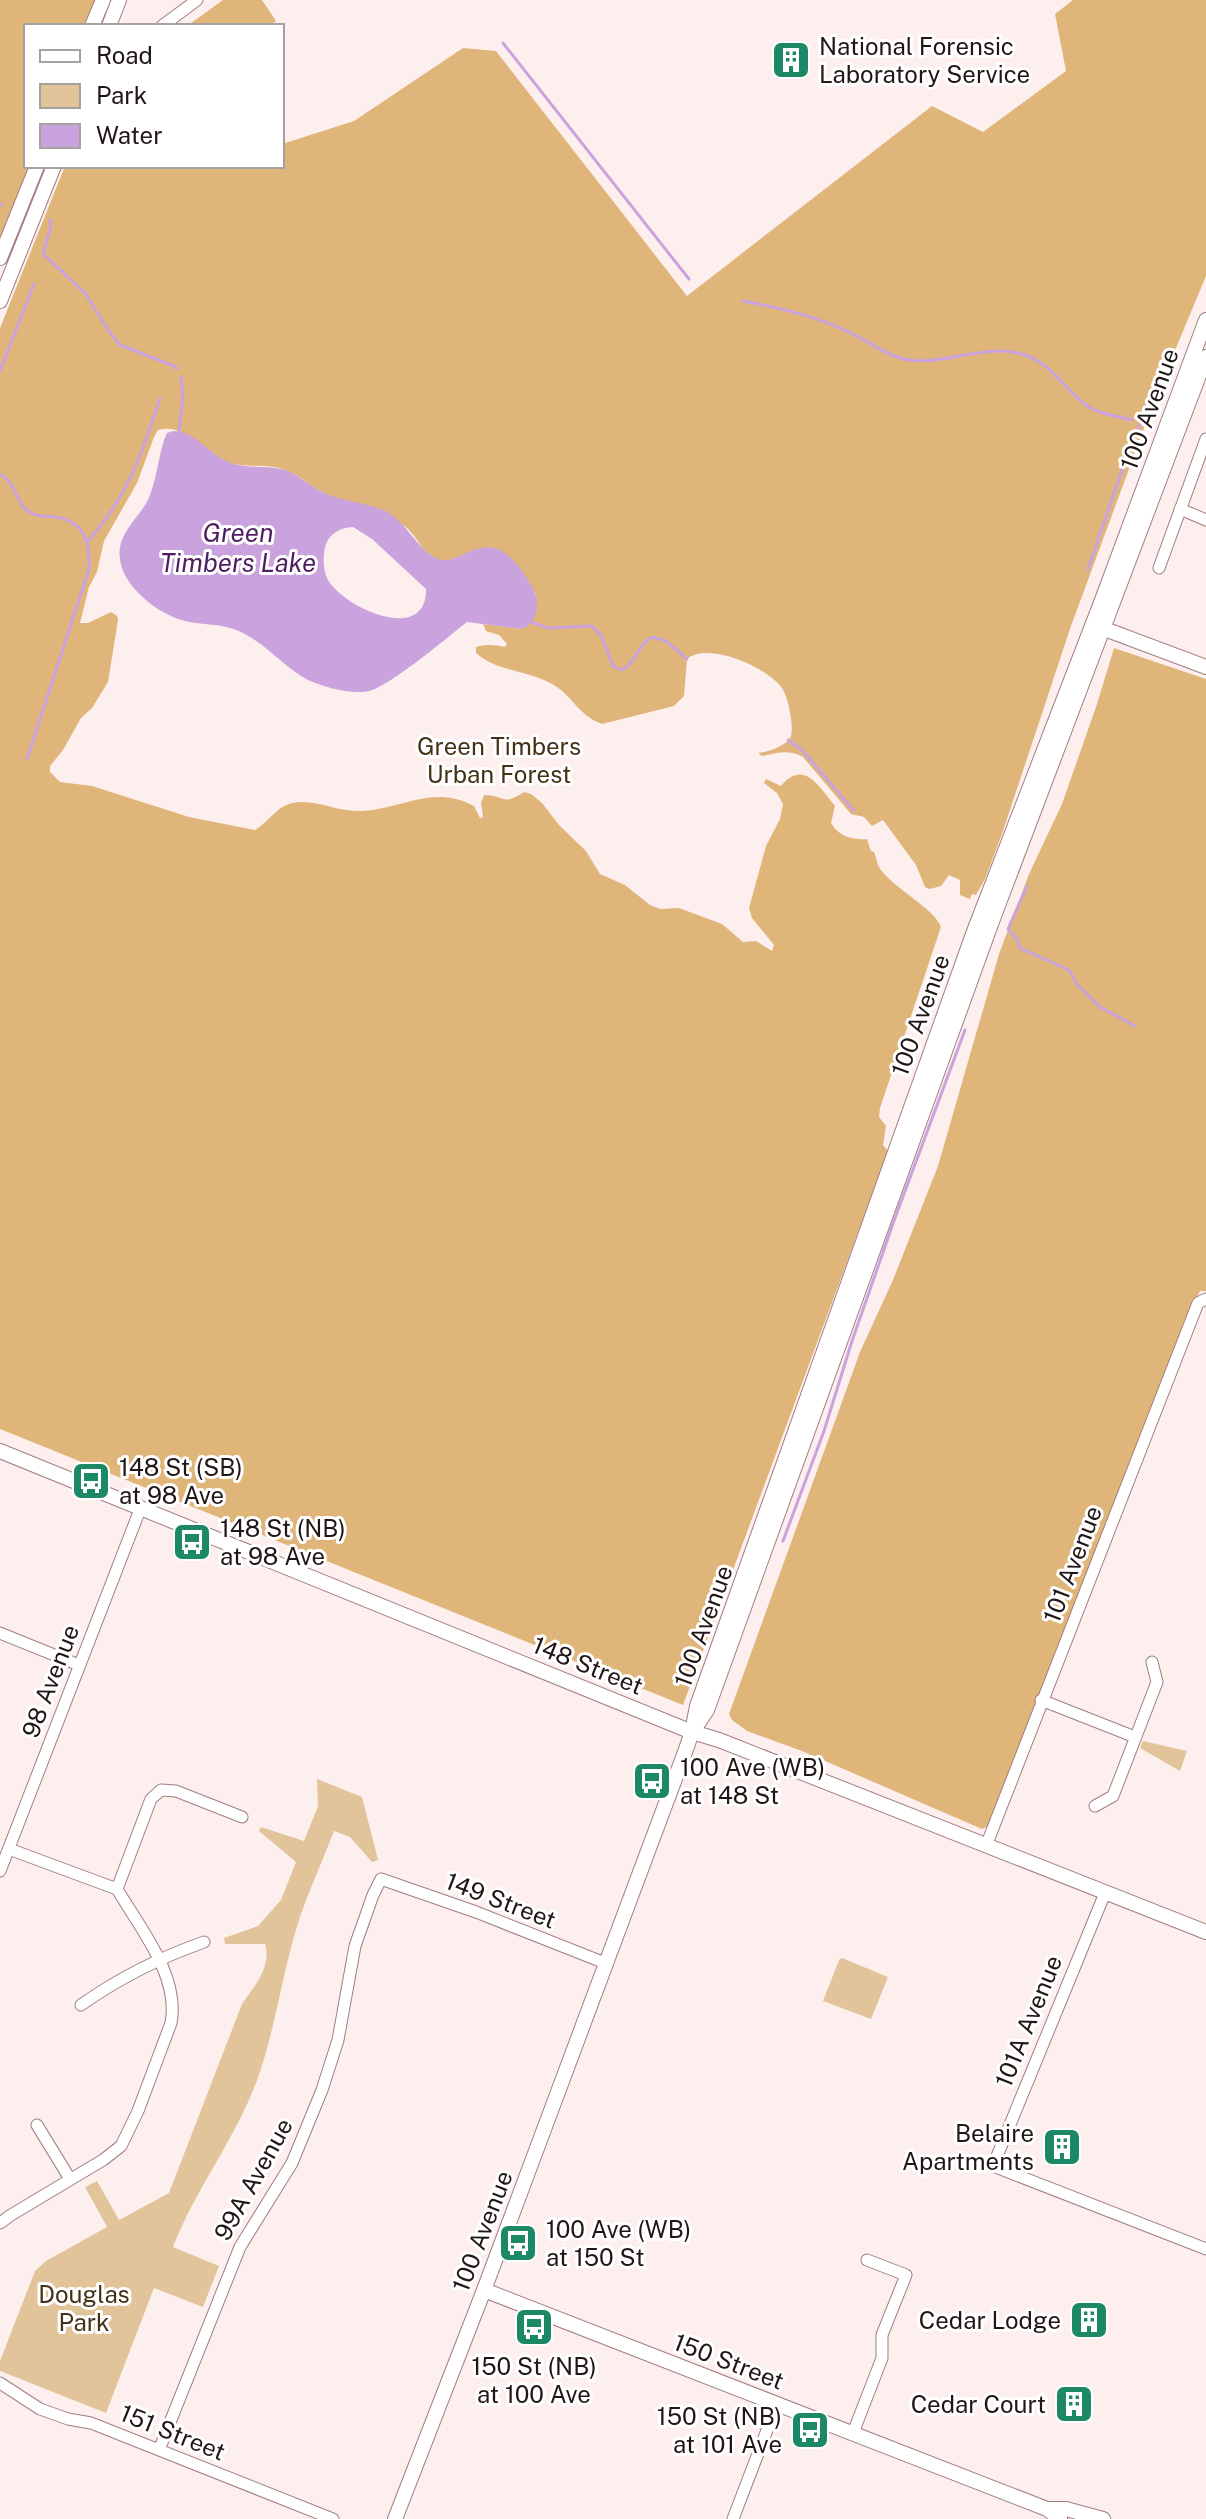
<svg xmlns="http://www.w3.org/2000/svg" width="1206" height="2519" font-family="'Public Sans',sans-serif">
<rect width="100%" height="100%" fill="#feefef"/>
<path fill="#e2c49a" d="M1143,1741l44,10 -7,20 -40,-23z
M317,1779l45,18 16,63 -6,2 -22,-25 -16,-6c-11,29 -24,57 -34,86 -18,54 -24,112 -44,166 -22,58 -61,107 -83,164l46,19 -16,41 -49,-19 -48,125 -106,-42v-10l35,-90 11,-10 61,-34 -22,-40 12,-6 22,39 50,-27 73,-189c12,-17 30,-38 23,-60h-40l-1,-6 34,-12 23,-26 15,-38 -37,-31 2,-4 43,14 14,-35z
M842,1958l46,19 -17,42 -48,-18 16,-41z"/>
<path fill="#e0b579" d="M0,0h96l-10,26h-60v140h5l-31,77z
M223,0h39l14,21 -7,5h-82z
M1073,0h133v276l-50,120 -85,230 -69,208 -17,45 -9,16 -4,-1 -2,5 -10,-4v-15l-11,-5 -8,11 -11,3 -5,-2 -9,-22 -33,-45 -11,6 -8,-9 -13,-3 -48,-57c-14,-8 -26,-4 -41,-1l-4,-3c10,-1 29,-7 33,-17 3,-11 -3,-39 -9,-48 -15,-21 -74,-47 -95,-29l-3,37 -10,10 -72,18c-23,-8 -30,-29 -50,-40 -24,-14 -55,-12 -76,-31v-6c10,-3 19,-2 29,0l2,-3 -8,-9 -13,-4 -3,-7 39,5 14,-34 -18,-28 -34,-19c-14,2 -34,16 -46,12 -16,-5 -21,-26 -34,-34 -22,-14 -56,-22 -80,-33 -12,-5 -23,-17 -36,-22 -21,-9 -45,-1 -66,-11 -21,-10 -37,-37 -64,-30l-4,7 -17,46 -33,58 -7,31 -8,15 -9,36h8l23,-11 6,4 1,4 -10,62 -16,26 -11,10 -18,32 -13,16v6l10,10 32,4 97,31 66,13c12,-7 21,-22 34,-26 23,-7 45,7 68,7 44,0 74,-28 117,-5l6,12 3,-1 -2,-14 3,-8c22,0 16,12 40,-3l7,2 11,9 17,22 27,26 14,23 25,11 25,20 10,4 19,-1 43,16 21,18 13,-1 16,10 2,-6 -22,-27 -3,-10 17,-62 14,-27 3,-15 -6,-11 -13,-10 2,-4 15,7c23,-28 39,2 54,20l-4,17c8,14 22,17 36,16l4,12 3,1c3,7 3,13 7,18 14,19 54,39 60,57l-61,181 -1,9 7,9 -3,19 5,6 -205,554 -683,-276v-1101l65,-162h217v-22l72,-23 109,-73 33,3 191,245 245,-190 51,26 83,-61 -11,-57z
M1114,648l92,31v612h-6l-5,10 -204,524 -9,4 -180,-78 -55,-20 -15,-11 -3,-6 131,-362 33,-72 45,-114 61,-212 30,-80 33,-70 35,-100z"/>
<path fill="#caa2dd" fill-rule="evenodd" d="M173,431c23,0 37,25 58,32 17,6 37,2 55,7 13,5 24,16 36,22 21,10 45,10 65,20 20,11 31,38 49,46 25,13 49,-39 86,13 7,10 15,21 15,33 0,11 -5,21 -15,25l-55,-7c-19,15 -78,65 -98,69 -18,4 -45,-4 -61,-11 -24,-13 -41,-35 -65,-47 -17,-9 -36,-8 -54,-11 -31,-6 -75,-40 -69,-75 3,-17 20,-32 28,-47 8,-18 10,-40 16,-60l3,-7zM353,527l19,12 54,50c1,57 -85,18 -99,-11 -4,-9 -4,-22 -2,-31 4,-14 15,-19 28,-20z"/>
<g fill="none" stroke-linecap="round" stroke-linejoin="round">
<path stroke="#caa2dd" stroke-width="3" d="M503,43l186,236
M0,204l2,1
M50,220l1,6 -8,28 42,39 24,38 11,14 54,21 3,3
M743,301c37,7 72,15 106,31 19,9 39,25 60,28 39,5 79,-18 116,-5 25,8 40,34 61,50 12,9 32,11 46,15
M0,371l34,-87
M179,431l4,-32 -2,-22
M0,474c17,9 15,30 31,39 8,5 17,2 25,4 29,5 34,25 33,52l-62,190
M89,540c40,-46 52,-85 71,-142
M1088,569l33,-96 31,-80
M531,622l17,6 44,-2 10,11 11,29 9,4c14,-7 16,-26 30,-33l14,4 21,18
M788,740l14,10 52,61
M1027,886l-19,43 9,10 3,9 49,22 8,14 23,23 35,19
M783,1541l41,-110 28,-90 43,-123 70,-188"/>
<g stroke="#a07e80" stroke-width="13">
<path id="minor" d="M162,26l35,-26
M1180,509l26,11
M1159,568l47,-129
M0,1633l79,32
M1041,1700l94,37
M1095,1806l18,-10 44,-114 -5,-20
M986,1846l212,-543 8,-4
M9,1849l108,40
M0,1871l141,-364
M117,1889l34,-90 10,-9 15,1 66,26
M1105,1893l-112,273 213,83
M81,2005c38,-27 78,-47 123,-63
M37,2125l33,54
M0,2223l11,-8 92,-55 18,-14 17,-35 33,-88c9,-47 -31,-95 -54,-134
M0,2383l40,26 28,10 23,4 242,96
M853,2433l29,-75v-23l24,-60 -39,-15
M159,2450l81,-203 52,-84 30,-73 16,-50 17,-94 18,-51 8,-16 95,33 129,51
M733,2519l44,-115"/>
</g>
<g stroke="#a07e80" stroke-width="16">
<path id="major" d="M92,26l11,-26
M109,26l10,-26
M0,258l37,-92
M0,301l54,-135
M1094,625l112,42
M0,1451l692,281 27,8 487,192
M695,1728l12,-18 284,-786 215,-567
M484,2290l563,219 13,10
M1047,2509h19l37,10
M395,2519l89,-229 201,-538 7,-20 5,-26 276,-772 129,-334 104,-280"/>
</g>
<use href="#minor" stroke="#fff" stroke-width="11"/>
<use href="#major" stroke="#fff" stroke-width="14"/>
</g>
<defs>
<g id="building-square" transform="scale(2)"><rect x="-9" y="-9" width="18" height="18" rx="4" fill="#1d8865" stroke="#fff"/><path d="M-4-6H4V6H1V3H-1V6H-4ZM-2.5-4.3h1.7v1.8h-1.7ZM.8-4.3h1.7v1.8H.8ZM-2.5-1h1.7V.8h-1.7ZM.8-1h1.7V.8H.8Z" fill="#fff"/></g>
<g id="bus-square" transform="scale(2)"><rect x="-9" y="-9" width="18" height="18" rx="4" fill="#1d8865" stroke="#fff"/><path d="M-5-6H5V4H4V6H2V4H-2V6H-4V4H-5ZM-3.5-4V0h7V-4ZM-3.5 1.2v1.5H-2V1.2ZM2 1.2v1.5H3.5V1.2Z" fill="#fff"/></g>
</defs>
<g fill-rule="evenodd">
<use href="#building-square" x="791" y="60"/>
<use href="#bus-square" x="91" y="1481"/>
<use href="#bus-square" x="192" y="1542"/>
<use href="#bus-square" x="652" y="1781"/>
<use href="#building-square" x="1062" y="2147"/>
<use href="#bus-square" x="518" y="2243"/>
<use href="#building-square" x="1089" y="2320"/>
<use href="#bus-square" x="534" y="2327"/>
<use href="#building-square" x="1074" y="2404"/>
<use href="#bus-square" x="810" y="2430"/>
</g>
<g text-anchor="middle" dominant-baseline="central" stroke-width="6" stroke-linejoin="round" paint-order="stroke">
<g font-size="24" fill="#211515" stroke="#fff" text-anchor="start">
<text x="819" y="46">National Forensic<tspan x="819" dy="28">Laboratory Service</tspan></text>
<text x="119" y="1467">148 St (SB)<tspan x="119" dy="28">at 98 Ave</tspan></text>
<text x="220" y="1528">148 St (NB)<tspan x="220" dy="28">at 98 Ave</tspan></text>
<text x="680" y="1767">100 Ave (WB)<tspan x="680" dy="28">at 148 St</tspan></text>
<text x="1034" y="2133" text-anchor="end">Belaire<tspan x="1034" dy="28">Apartments</tspan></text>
<text x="546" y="2229">100 Ave (WB)<tspan x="546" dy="28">at 150 St</tspan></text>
<text x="1061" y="2320" text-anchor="end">Cedar Lodge</text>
<text x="534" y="2366" text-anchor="middle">150 St (NB)<tspan x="534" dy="28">at 100 Ave</tspan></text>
<text x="1046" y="2404" text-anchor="end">Cedar Court</text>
<text x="782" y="2416" text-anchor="end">150 St (NB)<tspan x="782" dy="28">at 101 Ave</tspan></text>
</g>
<g font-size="24" fill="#211515" stroke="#fff">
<text transform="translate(1149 409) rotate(-70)">100 Avenue</text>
<text transform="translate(920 1015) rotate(-70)">100 Avenue</text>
<text transform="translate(1072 1564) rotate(-69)">101 Avenue</text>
<text transform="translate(703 1626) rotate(-70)">100 Avenue</text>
<text transform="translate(588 1665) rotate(22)">148 Street</text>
<text transform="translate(50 1681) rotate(-69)">98 Avenue</text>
<text transform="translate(501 1900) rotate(21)">149 Street</text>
<text transform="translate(1028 2021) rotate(-68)">101A Avenue</text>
<text transform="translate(253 2179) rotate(-61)">99A Avenue</text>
<text transform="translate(482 2231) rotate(-69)">100 Avenue</text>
<text transform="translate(729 2361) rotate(21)">150 Street</text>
<text transform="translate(173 2432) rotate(22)">151 Street</text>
</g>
<g font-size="24" fill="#443217" stroke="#fff">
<text x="499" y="746">Green Timbers<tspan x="499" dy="28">Urban Forest</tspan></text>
<text x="84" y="2294">Douglas<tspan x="84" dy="28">Park</tspan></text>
</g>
<g font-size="26" font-style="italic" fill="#4e1d62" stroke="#fff">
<text x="238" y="532">Green<tspan x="238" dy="30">Timbers Lake</tspan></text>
</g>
</g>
<rect x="24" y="24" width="260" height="144" fill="#ffffff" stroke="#a6a1a1" stroke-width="2"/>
<rect x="40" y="50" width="40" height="12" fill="#ffffff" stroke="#a6a1a1" stroke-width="2"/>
<text x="96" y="64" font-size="24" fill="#211515">Road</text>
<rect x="40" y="84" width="40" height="24" fill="#e2c49a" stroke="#a6a1a1" stroke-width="2"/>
<text x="96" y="104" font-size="24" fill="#211515">Park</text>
<rect x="40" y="124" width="40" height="24" fill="#caa2dd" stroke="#a6a1a1" stroke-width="2"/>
<text x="96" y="144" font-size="24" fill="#211515">Water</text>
</svg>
